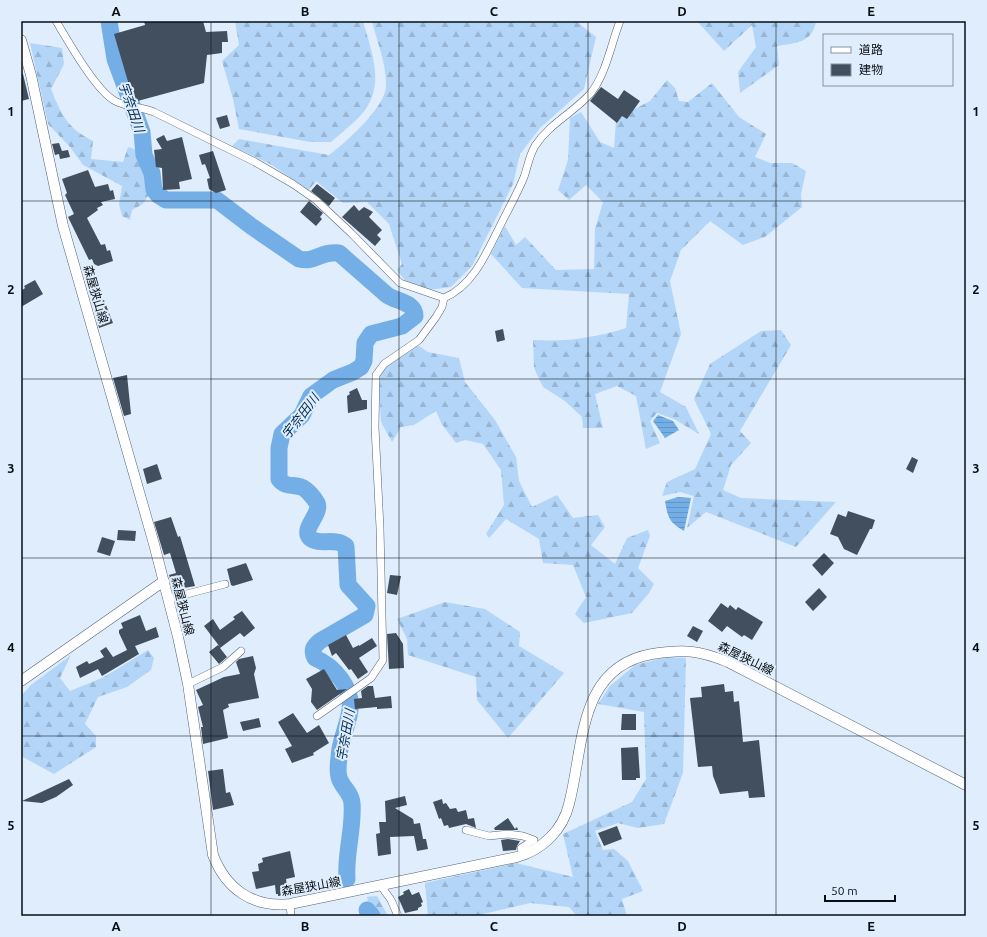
<svg xmlns="http://www.w3.org/2000/svg" width="987" height="937" font-family="Ubuntu,'Noto Sans JP',sans-serif">
<defs>
<pattern id="forest-firs" width="22" height="20" patternUnits="userSpaceOnUse"><rect width="22" height="20" fill="#b3d6f8"/><path d="M5 1l3.5 6h-7zM16 11l3.5 6h-7z" fill="#98b6d4"/></pattern>
<pattern id="water-rules" width="6" height="5" patternUnits="userSpaceOnUse"><rect width="6" height="5" fill="#74aee6"/><path d="M0 2.5h6" fill="none" stroke="#6394c4"/></pattern>
</defs>
<rect width="100%" height="100%" fill="#dfedfc"/>
<path fill="url(#forest-firs)" d="M235,21h128c8,30 22,61 2,89 -9,12 -23,22 -34,32h-21l-71,-13 -6,-30 -11,-38 17,-16z
M372,21h204l20,16 -12,52 -44,39 -20,26 -7,30 -41,82 -21,21 -23,3 -22,-8 -9,-12 5,-6 -13,-40 -22,-22 -24,1 -27,-22 -7,9 -39,-26 -38,-18 7,-7 90,16c16,-12 55,-46 57,-68 1,-22 -9,-45 -14,-66z
M697,21h119c-3,22 -21,22 -39,25l2,19 -39,28 -2,-21 18,-25 -4,-22 -28,26z
M30,43l32,5 2,16 -13,25c10,25 16,39 42,52l-2,18 32,3 5,-15 21,7c6,15 6,33 -4,47 -2,4 -9,6 -13,9l-2,10 -8,-4 -3,-12 3,-18 -39,-21 -13,-18 -22,-23z
M667,80l8,8 4,13 9,1 24,-19 27,34 27,17 -11,23 15,6h22l14,8 -5,23 1,13 -37,30 -22,8 -33,-24 -29,29 -11,31 11,53 -21,58 26,15 13,27 -25,-15 -17,-6 -7,8 10,22 -14,6 -10,-53 -19,-10 -22,8 8,34h-20l-1,-11 -17,-16 -22,-14 -9,-19 -1,-28c34,2 61,-2 93,-12l3,-34 -107,-6 -31,-34 14,-28 11,19 9,-8 31,33 38,-1 1,-40 8,-27 -17,-17 -17,15 -11,-10 10,-30 2,-42 11,-6 19,30 14,6 2,-27 7,-6 27,-14z
M781,330l10,15 -51,86 11,12 -20,22 -8,25 18,8 95,4 -40,45 -90,-35 -19,16 7,-32 -14,-4 -18,4 5,-14 28,-13 16,-35 -17,-35 16,-35 51,-33z
M416,344l12,8 31,6 6,24 30,38 21,37 3,24 13,26 25,-12 16,23 25,-3 7,12 -14,18 24,19 12,-26 21,-8 2,6 -12,32 16,16 -5,9 -17,20 -48,10 -9,-9 11,-17 -13,-32 -30,-2 -4,-24 -33,-20 -17,19 -3,-4 18,-29 -3,-35 -18,-26 -18,-4 -9,3 -15,-20 -5,-12 -22,14 -13,2 -9,15 -11,-20 -2,-38 1,-10 7,-9z
M445,602l40,7 35,23 -1,14 45,27 -56,65 -31,-38 -1,-23 -68,-22 -1,-16 -10,-20z
M148,650l6,8 -3,12 -24,17 -29,10 -13,27 11,12v11l-42,27 -33,-18v-60l10,-11 40,-30 -11,23 10,13 34,-14z
M667,657l19,1 -3,115 -19,51 -26,4 -20,-5 -23,8 8,19 11,-1 14,12 15,30 -21,8 5,17h-50l-8,-9 -39,-4 -47,11 -2,2h-53l-3,-33 91,-20 57,14 -10,-43 69,-32 14,-23 -2,-67 -46,-8 12,-18 25,-21z
M377,896l11,20h-17l-4,-19z"/>
<path fill="url(#water-rules)" d="M658,415l15,6 6,9 -14,8 -12,-17z
M678,497l13,1 -7,33c-15,-9 -16,-13 -19,-30z"/>
<g fill="none" stroke-linecap="round" stroke-linejoin="round">
<path stroke="#74aee6" stroke-width="17" d="M109,21l6,38 27,73 2,23 8,18 2,17 4,5 8,5h51l34,26 48,33c17,4 20,-8 40,-6l48,42c10,7 28,7 28,21l-13,10 -31,8 -6,9 -1,18 -3,6 -8,5 -20,8 -22,16 -9,19 -20,19 -3,14v31c7,9 14,5 22,8 6,2 13,11 16,16 5,11 -16,25 -7,35 9,8 26,-1 36,8l2,39 19,21 -2,9 -45,26c-6,5 -9,9 -5,17 19,8 38,30 35,52 -2,16 -11,32 -11,48 -1,7 -2,18 2,24 4,8 10,11 11,21 2,26 -7,50 -5,76
M367,910l5,6"/>
</g>
<path fill="#414f5e" d="M144,21h59l3,11 21,-1 1,11h-6v11l-15,2 -3,28 -70,19 -20,-68 31,-9z
M21,74h2l6,25 -8,2z
M601,87l17,12 6,-9 16,11 -13,18 -5,-3 -5,7 -27,-22z
M227,115l3,11 -10,3 -4,-11z
M164,135l3,6 15,-4 10,42 -13,3 1,7 -17,1 -1,-22 -6,-1 -2,-17 8,-1 -6,-10z
M59,143l3,8 6,-1 2,7 -10,2 -1,-5 -4,1 -3,-11z
M213,151l13,39 -10,3 -7,-4 -2,-10 3,-1 -5,-14 -3,1 -3,-10z
M88,170l7,17 13,-3 2,7 3,-1 2,9 -14,3 2,3 -6,3 1,2 -11,8 14,27 4,-1 2,7 3,-1 3,11 -15,5 -4,-2 -2,-5 -3,1 -21,-43 6,-3 -9,-19 2,-2 -5,-14z
M317,184l18,14 -6,8 -18,-15z
M309,201l14,12 -3,4 2,2 -6,7 -16,-14z
M354,205l5,6 5,-4 9,5 -4,5 13,13 -5,5 4,4 -6,7 -33,-29z
M35,280l8,14 -22,13v-16l4,-3 -1,-2z
M104,300l9,23 -14,5 -6,-24z
M503,329l2,11 -8,2 -2,-11z
M127,375l4,39 -7,2 -11,-38z
M357,388l5,12h5v9l-19,4 -1,-17 3,-2 -1,-2z
M912,457l6,3 -5,13 -7,-4z
M157,464l5,15 -15,5 -4,-15z
M848,511l27,9 -3,9h-2l-13,26 -13,-6 -6,-12 -8,-3 8,-20 8,3z
M171,517l7,20 2,-1 15,50 -11,2 -1,-5 -11,3 -3,-11 7,-2 -6,-20 -6,2 -10,-33z
M118,530l18,1 -1,10 -18,-1z
M102,537l13,4 -5,15 -13,-4z
M824,553l10,10 -12,13 -10,-11z
M246,563l7,17 -20,6 -2,-1 -4,-16z
M390,575l11,1 -4,19 -10,-2z
M819,588l8,9 -14,14 -8,-9z
M721,603l7,5 2,-3 6,5 2,-3 25,15 -11,18 -8,-5 -2,2 -15,-11 -5,6 -14,-11z
M242,611l13,17 -11,9 -4,-4 -20,15 7,9 -8,7 -10,-12 9,-7 2,2 -16,-21 9,-7 7,11 15,-11 -2,-2z
M140,615l6,16 10,-4 3,10 -24,9 4,8 -37,22 -4,-7 -18,9 -4,-11 11,-6 2,3 15,-7 -4,-6 6,-4 7,10 14,-7 -8,-17v-3l4,-2 -2,-5z
M693,626l10,5 -6,11 -10,-6z
M396,633l7,11 1,24 -15,1 -2,-35z
M346,635l7,13 6,-3v1l13,-8 5,8 -18,12 9,14 -10,7 -7,-10 -2,1 -13,-17 -4,3 -4,-11z
M253,656l3,12 -2,6 5,24 -31,6 1,3 -6,3 5,28 -25,6 -2,-17h2l-5,-20 5,-2 -7,-15 28,-13 16,-3 -4,-12 3,-3z
M324,669l13,21 10,-1 -30,21 -6,-8 1,-13 -6,-10z
M724,684l1,8 8,-1 1,11 5,-1 4,41 16,-2 6,57 -16,1 -1,-7 -28,3 -7,-18 -1,-10 -14,1 -8,-69 12,-1 -1,-10z
M368,686h5l2,12 16,-2 1,12 -15,1v-2l-22,2 -1,-10 8,-1 -1,-7z
M293,713l14,20 12,-8 10,18 -16,10 1,2 -22,8 -7,-14 7,-3 -14,-24z
M622,714h14v16h-15z
M259,718l2,9 -18,4 -3,-9z
M638,747l2,31h-4v2h-14l-1,-32z
M223,769l3,24 4,-1 4,13 -21,5 -5,-39z
M69,779l4,6 -17,12 -14,6 -20,-2z
M405,796l2,9 -12,3 18,11 1,5 6,-1 3,16h3l2,10 -11,2 -3,-15 -24,1 1,17 -13,2 -2,-22 4,-1 -1,-11h7l-1,-21z
M442,799l1,5 3,-1 4,6 6,-1 2,4 8,-2 2,9 6,-1 2,10 -10,-4 -17,4 -1,-3 -4,1 -3,-8 -2,1 -6,-17z
M508,818l7,11 2,-2 1,3h-23l-1,-2z
M617,826l5,13 -18,7 -6,-13z
M508,839l12,2 -3,5 -1,4 -13,1 -2,-11z
M290,851l5,26 -9,2 2,14 -1,2 -9,1v-2h-2l-1,-9 -19,4 -4,-17 7,-1 -1,-7 5,-2 -1,-4z
M409,889l3,6 7,-3 4,10 -2,1 1,3 -4,2v2l-13,3 -7,-16 6,-3 -1,-2z"/>
<g fill="none" stroke-linecap="round" stroke-linejoin="round">
<g stroke="#546373" stroke-width="8">
<path id="street" d="M56,21c12,20 40,70 59,80 11,6 27,6 39,11l101,50 38,22 23,16 35,33 49,50 44,15c31,-13 44,-49 59,-78 7,-14 15,-28 21,-43 4,-11 5,-21 11,-31 14,-22 38,-33 55,-52 16,-19 21,-50 30,-73
M168,599l57,-15
M188,684l35,-17 18,-16
M317,716l54,-38 12,-18 -3,-132 -5,-101 1,-52 8,-11 35,-24 17,-23 6,-10 2,-9
M466,830l23,6 19,-2 15,2 11,4 -13,8 2,7
M381,886l10,14 7,16
M290,904l1,12"/>
</g>
<g stroke="#546373" stroke-width="11">
<path id="secondary" d="M21,40l10,35 32,151 91,318 24,93 10,47 25,171c13,34 40,53 77,49l227,-47c25,-7 46,-27 52,-53 15,-56 8,-137 83,-150 32,-5 46,-4 76,8l238,123
M21,681l143,-100"/>
</g>
<use href="#street" stroke="#fff" stroke-width="7"/>
<use href="#secondary" stroke="#fff" stroke-width="10"/>
</g>
<path fill="none" stroke="#080e13" stroke-width="1" stroke-opacity="0.55" d="M211,21v895M399,21v895M588,21v895M776,21v895M21,201h945M21,379h945M21,558h945M21,736h945"/>
<g text-anchor="middle" dominant-baseline="central" stroke-width="4" stroke-linejoin="round" paint-order="stroke">
<g font-size="12" fill="#080e13" stroke="#dfedfc">
<text transform="translate(96 294) rotate(74)">森屋狭山線</text>
<text transform="translate(183 606) rotate(76)">森屋狭山線</text>
<text transform="translate(746 658) rotate(26)">森屋狭山線</text>
<text transform="translate(311 886) rotate(-10)">森屋狭山線</text>
</g>
<g font-size="13" font-style="italic" fill="#002d50" stroke="#dfedfc">
<text transform="translate(132 107) rotate(71)">宇奈田川</text>
<text transform="translate(300 416) rotate(-53)">宇奈田川</text>
<text transform="translate(345 735) rotate(-80)">宇奈田川</text>
</g>
</g>
<rect width="987" height="937" fill="none" stroke="#dfedfc" stroke-width="44"/>
<rect x="823" y="34" width="130" height="52" fill="#dfedfc" stroke="#89949f"/>
<rect x="831" y="47" width="20" height="6" fill="#ffffff" stroke="#89949f"/>
<text x="859" y="54" font-size="12" fill="#080e13">道路</text>
<rect x="831" y="64" width="20" height="12" fill="#414f5e" stroke="#89949f"/>
<text x="859" y="74" font-size="12" fill="#080e13">建物</text>
<path d="M825 895v6h70v-6" fill="none" stroke="#080e13" stroke-width="2"/>
<text x="831" y="895" font-size="12" fill="#080e13" stroke="#dfedfc" stroke-width="3" paint-order="stroke">50 m</text>
<rect x="22" y="22" width="943" height="893" fill="none" stroke="#080e13" stroke-width="1.5"/>
<g font-size="13" text-anchor="middle" font-weight="bold" fill="#080e13">
<text x="116" y="16">A</text>
<text x="305" y="16">B</text>
<text x="494" y="16">C</text>
<text x="682" y="16">D</text>
<text x="871" y="16">E</text>
<text x="11" y="116">1</text>
<text x="976" y="116">1</text>
<text x="11" y="294">2</text>
<text x="976" y="294">2</text>
<text x="11" y="473">3</text>
<text x="976" y="473">3</text>
<text x="11" y="652">4</text>
<text x="976" y="652">4</text>
<text x="11" y="830">5</text>
<text x="976" y="830">5</text>
<text x="116" y="931">A</text>
<text x="305" y="931">B</text>
<text x="494" y="931">C</text>
<text x="682" y="931">D</text>
<text x="871" y="931">E</text>
</g>
</svg>
